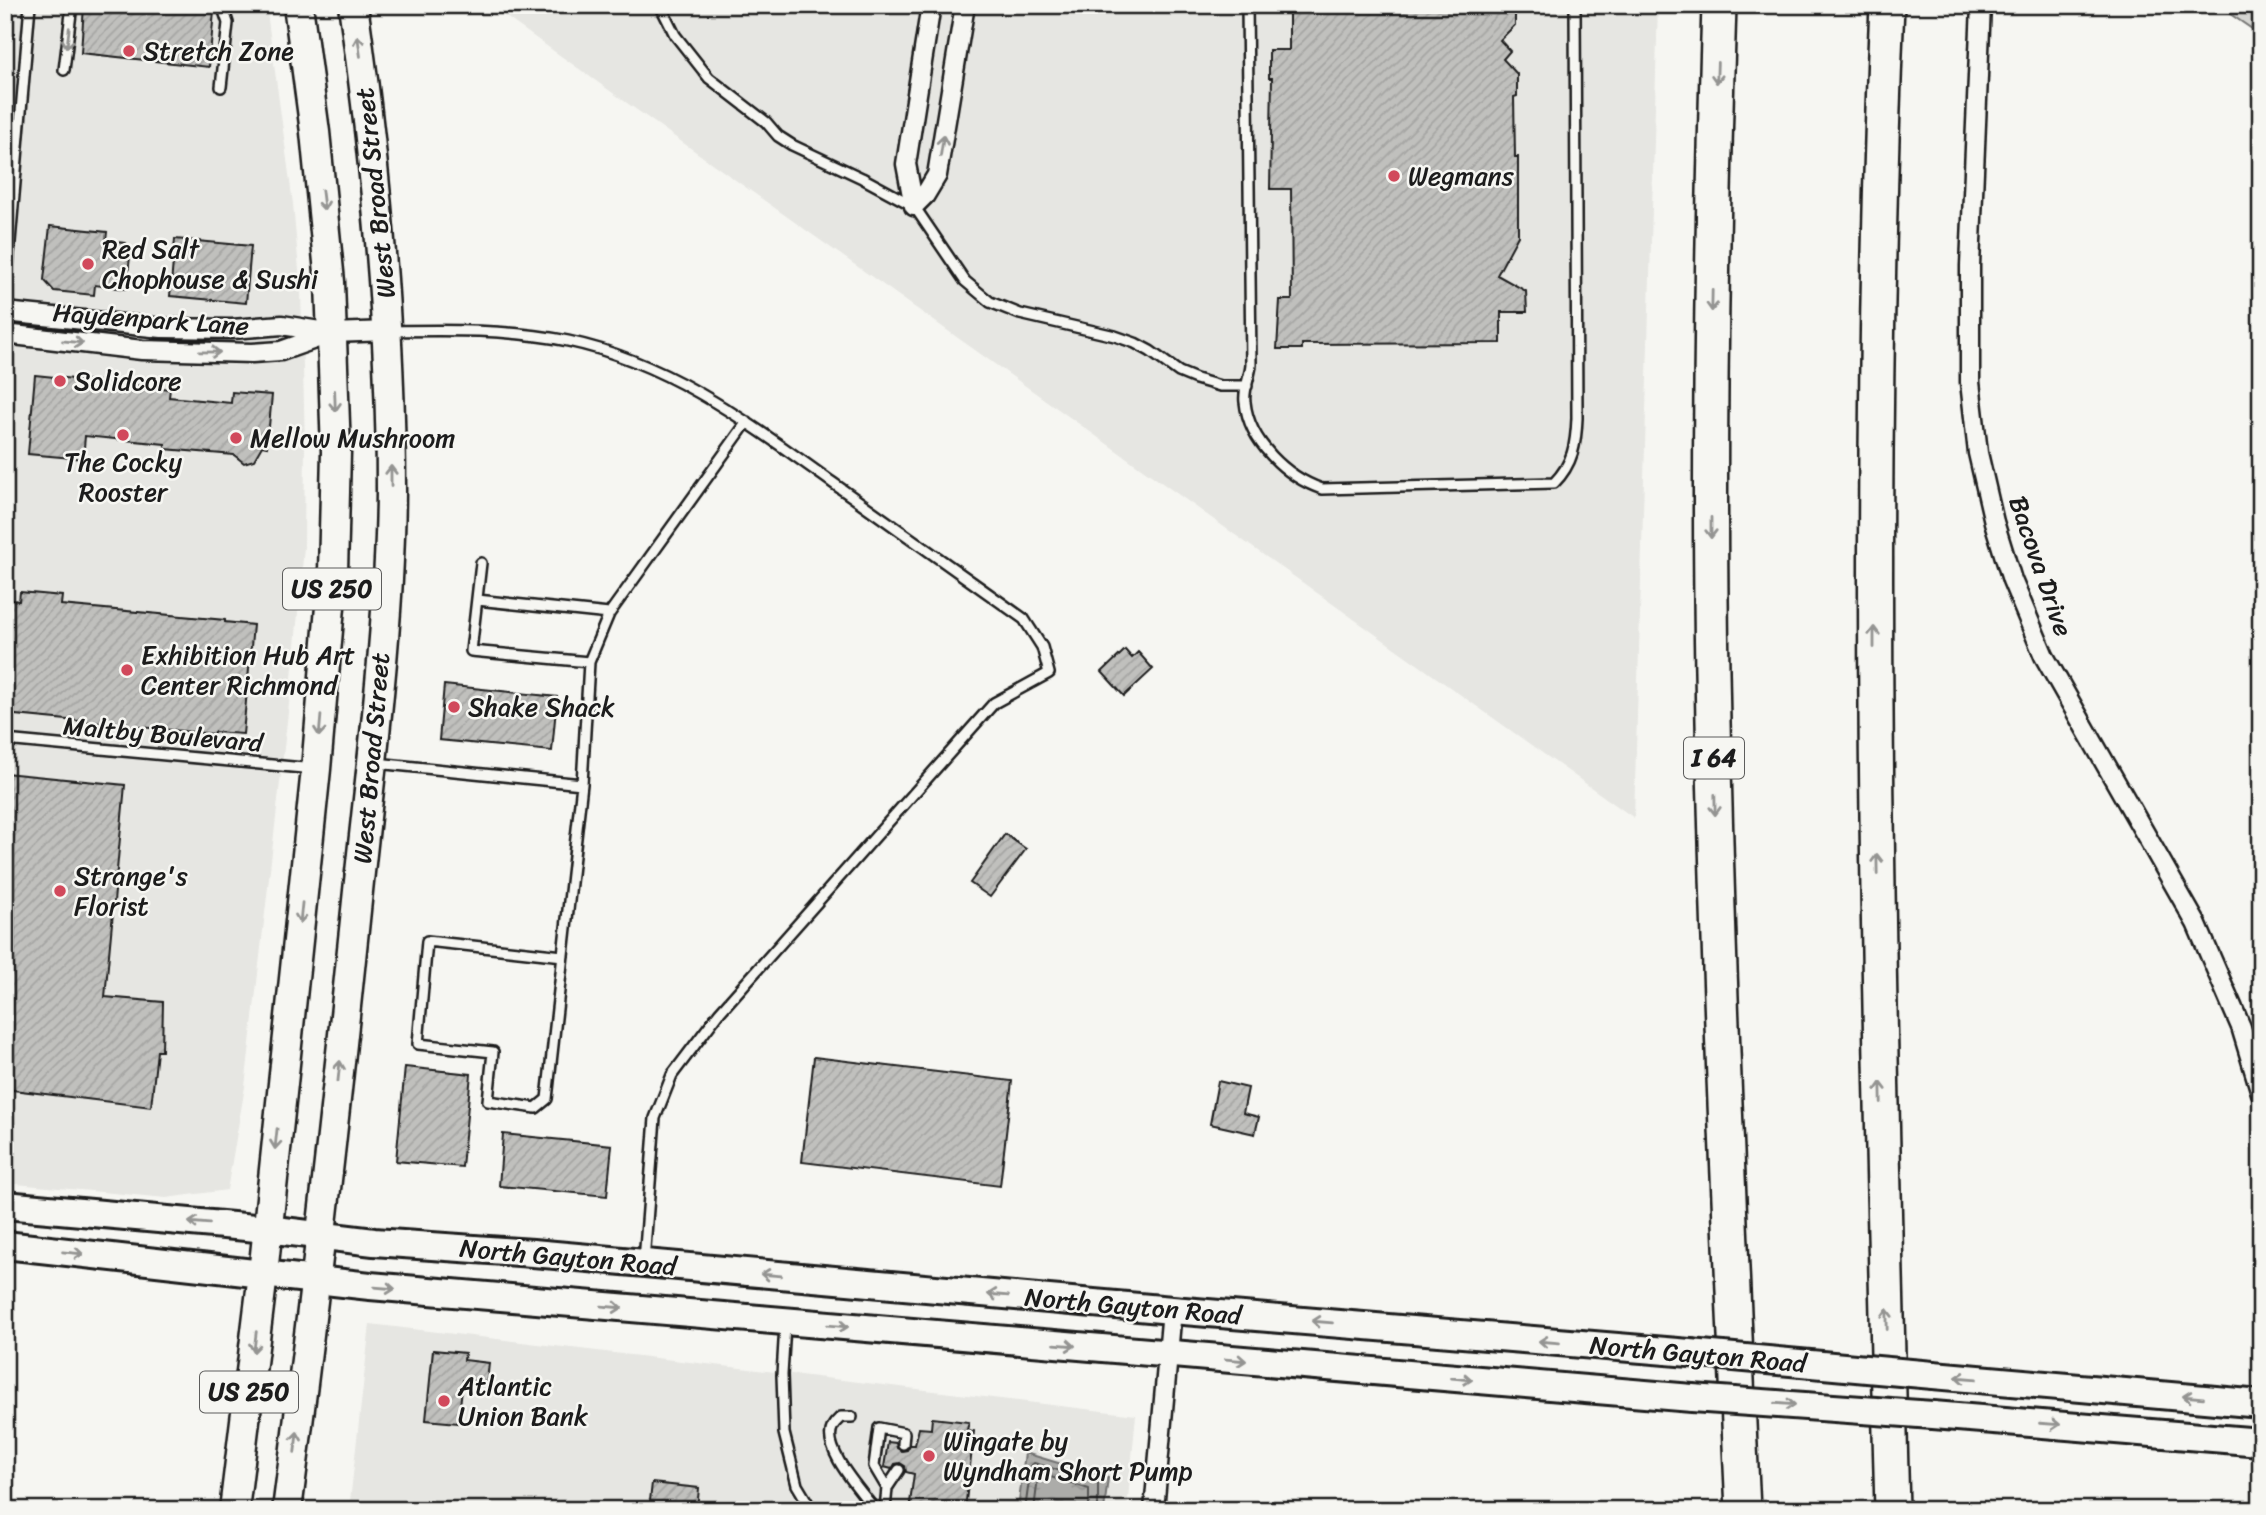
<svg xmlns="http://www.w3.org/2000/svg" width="2266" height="1515" font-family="Sriracha,sans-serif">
<defs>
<pattern id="forest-firs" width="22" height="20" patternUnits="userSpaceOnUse" patternTransform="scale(1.75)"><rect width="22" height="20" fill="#d6d6d2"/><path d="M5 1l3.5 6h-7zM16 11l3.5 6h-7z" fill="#b7b7b4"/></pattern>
<pattern id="water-ripples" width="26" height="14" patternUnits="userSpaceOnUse" patternTransform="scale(1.75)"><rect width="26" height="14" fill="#acaca9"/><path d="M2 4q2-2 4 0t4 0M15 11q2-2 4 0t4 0" fill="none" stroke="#939391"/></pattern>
<pattern id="building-hatch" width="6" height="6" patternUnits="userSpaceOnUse" patternTransform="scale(1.75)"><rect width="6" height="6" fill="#c0c0bd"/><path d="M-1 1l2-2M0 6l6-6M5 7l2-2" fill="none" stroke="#a4a4a2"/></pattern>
</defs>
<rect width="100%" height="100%" fill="#f6f6f2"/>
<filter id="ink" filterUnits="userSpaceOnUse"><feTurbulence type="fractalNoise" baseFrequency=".0143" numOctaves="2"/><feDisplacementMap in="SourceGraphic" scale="14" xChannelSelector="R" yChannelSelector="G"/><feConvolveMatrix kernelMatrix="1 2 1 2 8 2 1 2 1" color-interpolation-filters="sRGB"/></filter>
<g filter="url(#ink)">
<path fill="#e6e6e2" d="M5,5h261l27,199 8,88 4,152 -1,103 -12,131 -47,409 -18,103 -61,8 -161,-15z
M489,5h1169l-24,813z
M370,1324l766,91 -9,95h-778z"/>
<path fill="url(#forest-firs)" stroke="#797977" stroke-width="2" d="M2217,5h44v30z"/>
<path fill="url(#water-ripples)" stroke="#727271" stroke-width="2" d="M1025,1453l83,25 -4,32h-86z"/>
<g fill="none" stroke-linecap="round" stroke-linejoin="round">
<path stroke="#565654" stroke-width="2" d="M1025,1510l6,-44 3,-3 64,19v28
M1034,1510l4,-33 3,-3 48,15v21"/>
</g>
<path fill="url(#building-hatch)" stroke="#1c1c1c" stroke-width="2" d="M84,5h72l58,6 -5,56 -128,-14z
M1289,5h226v20l-15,15 10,11 -7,8 14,15v22l-3,1 1,60h3v79l-21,39 29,16 1,21h-26v31l-199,1v5h-25l3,-49h12l-1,-111h-21l2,-111h-3v-28h20z
M50,226l57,6 -1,9 20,2 5,6 -5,40 -31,-4 -1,10 -40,-4 -10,-11z
M175,239l76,7 -5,57 -76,-7z
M35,375l135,14 -1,8 62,6 1,-11 40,3 -5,52 -5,-1 -8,14 -10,3 -10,-8 -69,-6v-5l-80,-8 -2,23 -55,-5z
M20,592l42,4 -1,9 164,15v2l28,3 -10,109 -29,-2 -1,2 -208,-20v-115l14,2z
M1125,650l7,8 6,-6 15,17 -29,27 -22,-24z
M444,685l113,12 -5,54 -113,-11z
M5,773l120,12 -20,212 58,5 -1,49h-5l-6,56 -146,-18z
M1005,834l21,15 -36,48 -20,-14z
M814,1057l198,24 -12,105 -198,-24z
M405,1067l66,7 -9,93 -66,-6z
M1218,1081l30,7 -5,25 16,4 -4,17 -45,-10z
M503,1134l109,11 -5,51 -108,-10z
M433,1350l32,3 -1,7 25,3 -2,19 -24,-2 -5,43 -32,-3z
M932,1418l37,4 -2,8 7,1 -9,79h-56l5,-36 -8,-2 -1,-6 -5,-3 -5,1 -3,5 -8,-2 4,-25 8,1 1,5 5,3 5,-1 3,-5h5l4,-17 12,1z
M652,1483l47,5 -2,22h-48z"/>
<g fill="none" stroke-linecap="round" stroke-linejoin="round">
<g stroke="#1c1c1c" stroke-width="14">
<path id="lane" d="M660,5l15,30 34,43 57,44 12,14 14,9 70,33 52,28 51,75 25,21 30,12 95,22 20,7 15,8 29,21 17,7 24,7h27
M1247,5l4,360c-1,12 -8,25 -6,37 4,40 42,75 77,87l232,-6c19,-19 22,-39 23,-65l-2,-413
M64,70l8,-65
M221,87l7,-64 -6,-18
M5,301l25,-296
M389,331c60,-1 120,-2 179,10 101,21 184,84 265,142 64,45 127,91 191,136l18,28 7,26 -55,30 -275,310 -47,62 -17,43 -11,143
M481,563l-10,88 118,11
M477,600l132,14
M5,740l309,29
M376,763l206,21 -35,315 -11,9 -48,-7 5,-49 -75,-8 9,-103 136,15
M582,784l7,-122 20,-48 138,-192
M785,1325l-3,50 2,58 13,52 15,25
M852,1417h-11c-3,3 -6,5 -8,9 -13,22 29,66 42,84
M899,1470l-12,18 -13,-22 5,-38 25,5 -1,11
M885,1510l2,-22"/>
</g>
<g stroke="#1c1c1c" stroke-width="23">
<path id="street" d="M1981,5l-11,261v116l8,71 16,69 18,58 32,76 152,267 45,104 20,66
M914,206l11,-11 12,-20 28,-170
M914,206l-8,-42 25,-159
M5,312l157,16 70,1 50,-4 50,8 56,-2
M5,334l137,16 110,3 29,-2 48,-17
M1154,1510l18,-200"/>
</g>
<g stroke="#1c1c1c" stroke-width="32">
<path id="secondary" d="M5,1205l262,24 107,13 159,11 639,57 518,43
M5,1245l365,41 1322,112
M1933,1375l328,29
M1933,1415l328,27"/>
</g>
<g stroke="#1c1c1c" stroke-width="33">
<path id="primary" d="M234,1510l29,-236 53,-505 17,-197 3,-120 -6,-170 -15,-150 -17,-127
M287,1510c27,-206 50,-413 71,-619 14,-133 32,-268 33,-401 0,-163 -15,-324 -38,-485"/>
</g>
<g stroke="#1c1c1c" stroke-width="38">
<path id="highway" d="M1719,5c-7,222 -11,444 -7,666 5,280 18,559 31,839
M1887,5c-22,502 -8,1003 5,1505"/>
</g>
<use href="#lane" stroke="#f6f6f2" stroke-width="9"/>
<use href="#street" stroke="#f6f6f2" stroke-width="18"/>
<use href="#secondary" stroke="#f6f6f2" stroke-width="26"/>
<use href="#primary" stroke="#f6f6f2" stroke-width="28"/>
<use href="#highway" stroke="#f6f6f2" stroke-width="33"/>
<g stroke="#1c1c1c" stroke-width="32" stroke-linecap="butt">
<path id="secondary-bridge" d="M1690,1353l243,22
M1692,1398l241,17"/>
</g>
<use href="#secondary-bridge" stroke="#f6f6f2" stroke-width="26"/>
</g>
<defs><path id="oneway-shaft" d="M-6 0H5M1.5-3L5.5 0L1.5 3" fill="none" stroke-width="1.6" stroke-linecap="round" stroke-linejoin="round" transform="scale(1.75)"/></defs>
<g stroke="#949492">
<use href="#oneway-shaft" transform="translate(68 38) rotate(97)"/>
<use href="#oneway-shaft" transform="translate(359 46) rotate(-98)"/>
<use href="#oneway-shaft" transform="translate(1717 73) rotate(92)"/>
<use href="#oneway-shaft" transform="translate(942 146) rotate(-81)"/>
<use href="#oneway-shaft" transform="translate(323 200) rotate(83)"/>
<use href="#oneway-shaft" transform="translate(1712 301) rotate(91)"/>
<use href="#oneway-shaft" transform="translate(73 342) rotate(6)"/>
<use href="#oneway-shaft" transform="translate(210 352) rotate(1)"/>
<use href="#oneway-shaft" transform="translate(335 401) rotate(88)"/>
<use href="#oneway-shaft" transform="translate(391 476) rotate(-90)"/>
<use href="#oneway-shaft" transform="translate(1711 528) rotate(90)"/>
<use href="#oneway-shaft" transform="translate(1874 637) rotate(-90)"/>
<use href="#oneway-shaft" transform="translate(320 726) rotate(95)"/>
<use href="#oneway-shaft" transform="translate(1715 805) rotate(89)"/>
<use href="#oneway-shaft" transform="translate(1877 864) rotate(-91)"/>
<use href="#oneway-shaft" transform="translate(301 913) rotate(96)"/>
<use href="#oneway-shaft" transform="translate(339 1071) rotate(-84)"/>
<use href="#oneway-shaft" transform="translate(1881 1092) rotate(-91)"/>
<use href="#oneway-shaft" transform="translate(276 1139) rotate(96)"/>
<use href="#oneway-shaft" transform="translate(199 1223) rotate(-175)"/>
<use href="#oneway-shaft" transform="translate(73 1253) rotate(6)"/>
<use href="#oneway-shaft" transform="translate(771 1275) rotate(-175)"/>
<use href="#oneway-shaft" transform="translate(385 1288) rotate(5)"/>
<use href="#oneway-shaft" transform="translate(998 1295) rotate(-175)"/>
<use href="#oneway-shaft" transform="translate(612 1307) rotate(5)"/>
<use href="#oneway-shaft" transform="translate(1887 1319) rotate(-91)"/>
<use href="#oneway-shaft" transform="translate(1322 1322) rotate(-175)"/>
<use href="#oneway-shaft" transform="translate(838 1326) rotate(5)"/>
<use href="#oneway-shaft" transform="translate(255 1342) rotate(97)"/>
<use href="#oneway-shaft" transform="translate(1549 1342) rotate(-175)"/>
<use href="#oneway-shaft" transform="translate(1065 1345) rotate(5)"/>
<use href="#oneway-shaft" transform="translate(1236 1360) rotate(5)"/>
<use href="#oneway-shaft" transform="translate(1966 1378) rotate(-175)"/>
<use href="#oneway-shaft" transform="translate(1462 1379) rotate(5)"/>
<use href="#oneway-shaft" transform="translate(2193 1397) rotate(-175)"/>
<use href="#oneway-shaft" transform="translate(1785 1404) rotate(4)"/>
<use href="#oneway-shaft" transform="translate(2050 1424) rotate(4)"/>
<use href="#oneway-shaft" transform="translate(296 1442) rotate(-83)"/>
</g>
</g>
<g fill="#d1495b" stroke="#f6f6f2" stroke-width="2.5">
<circle cx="129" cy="51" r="7"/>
<circle cx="1394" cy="176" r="7"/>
<circle cx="88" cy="264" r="7"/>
<circle cx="60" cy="381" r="7"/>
<circle cx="123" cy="435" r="7"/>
<circle cx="236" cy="438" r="7"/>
<circle cx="127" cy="670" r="7"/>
<circle cx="454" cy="707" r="7"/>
<circle cx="60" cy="891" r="7"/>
<circle cx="444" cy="1401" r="7"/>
<circle cx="929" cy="1456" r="7"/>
</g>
<g text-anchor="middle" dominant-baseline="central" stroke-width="5" stroke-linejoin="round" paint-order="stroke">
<g fill="#f6f6f2" stroke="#5d5d5c" stroke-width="2">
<rect x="283" y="568.5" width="98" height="41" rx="5"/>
<rect x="1684" y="737.5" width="60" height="41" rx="5"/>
<rect x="200" y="1371.5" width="98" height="41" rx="5"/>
</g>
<g font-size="24" font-weight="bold" fill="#1c1c1c">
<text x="332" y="589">US 250</text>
<text x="1714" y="758">I 64</text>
<text x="249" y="1392">US 250</text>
</g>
<g font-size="26" fill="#1c1c1c" stroke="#f6f6f2" text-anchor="start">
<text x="143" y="51">Stretch Zone</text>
<text x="1408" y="176">Wegmans</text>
<text x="102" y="249">Red Salt<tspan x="102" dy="30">Chophouse &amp; Sushi</tspan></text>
<text x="74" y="381">Solidcore</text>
<text x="250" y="438">Mellow Mushroom</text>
<text x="123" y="462" text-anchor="middle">The Cocky<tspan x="123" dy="30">Rooster</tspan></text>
<text x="141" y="655">Exhibition Hub Art<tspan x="141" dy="30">Center Richmond</tspan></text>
<text x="468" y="707">Shake Shack</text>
<text x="74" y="876">Strange's<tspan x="74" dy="30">Florist</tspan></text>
<text x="458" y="1386">Atlantic<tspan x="458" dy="30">Union Bank</tspan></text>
<text x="943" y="1441">Wingate by<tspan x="943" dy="30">Wyndham Short Pump</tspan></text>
</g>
<g font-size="26" fill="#1c1c1c" stroke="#f6f6f2">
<text transform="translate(375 193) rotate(-96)">West Broad Street</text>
<text transform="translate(151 319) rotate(4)">Haydenpark Lane</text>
<text transform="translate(2041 566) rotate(71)">Bacova Drive</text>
<text transform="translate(163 734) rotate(5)">Maltby Boulevard</text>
<text transform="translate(371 758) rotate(-85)">West Broad Street</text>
<text transform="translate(568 1257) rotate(5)">North Gayton Road</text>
<text transform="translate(1133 1306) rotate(5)">North Gayton Road</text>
<text transform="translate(1698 1354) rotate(5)">North Gayton Road</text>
</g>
</g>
<rect width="2266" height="1515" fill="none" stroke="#f6f6f2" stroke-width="28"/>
<rect x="14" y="14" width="2238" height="1487" fill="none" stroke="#1c1c1c" stroke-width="2.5" filter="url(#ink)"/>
</svg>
